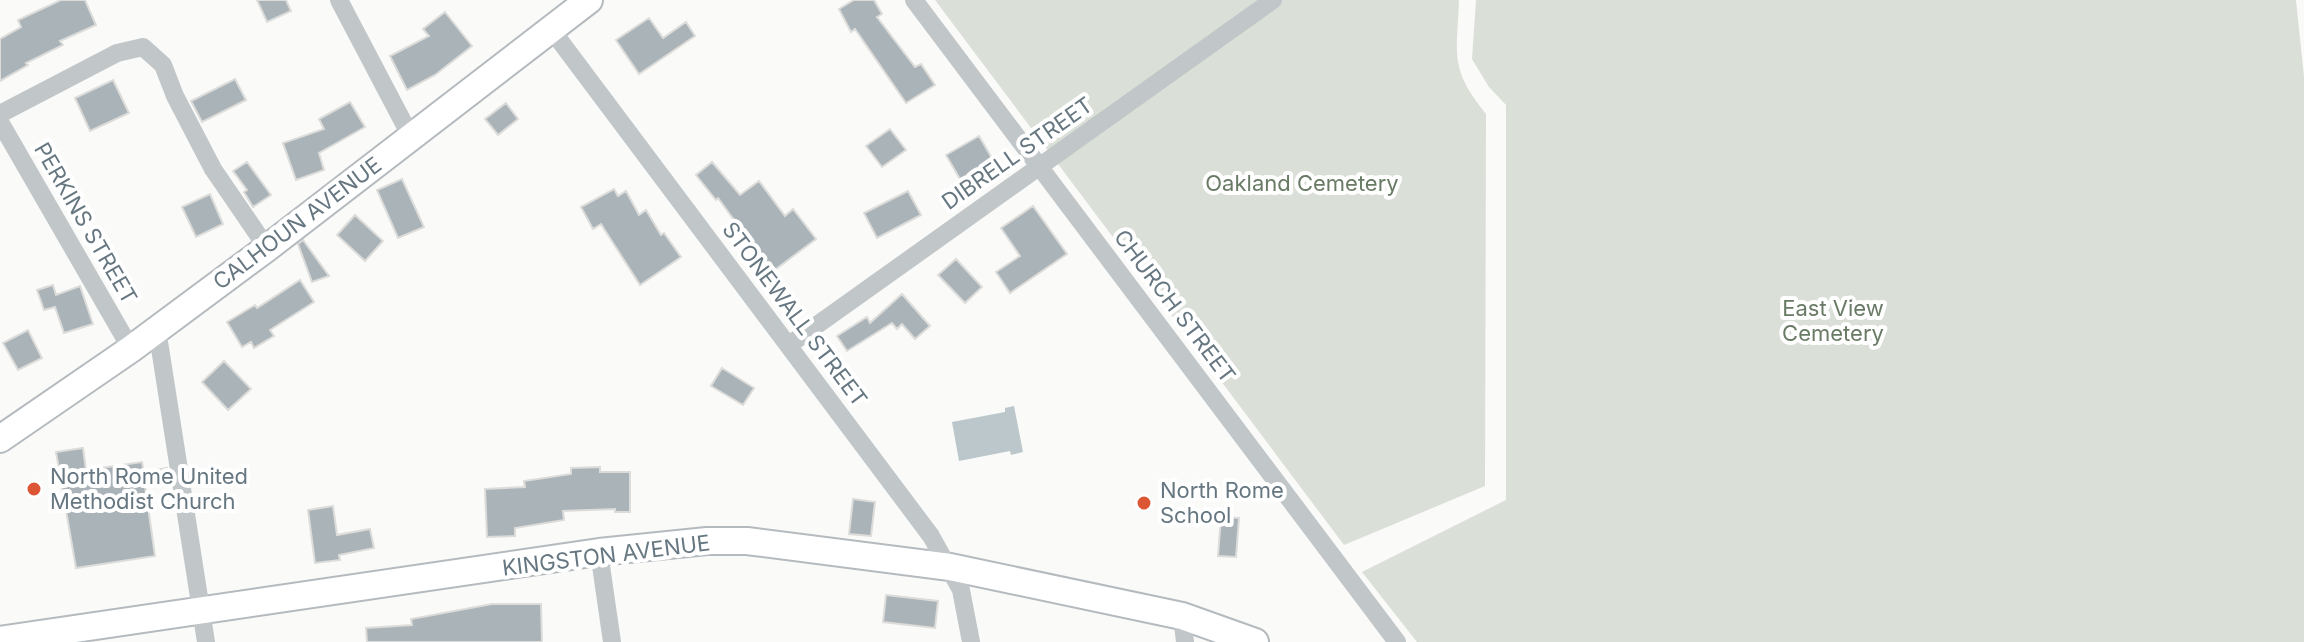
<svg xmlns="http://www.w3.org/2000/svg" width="2304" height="642" font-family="Inter,sans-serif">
<rect width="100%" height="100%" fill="#fafaf8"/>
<path fill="#dadfd7" d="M935,0h524c-2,56 -10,68 27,114l-1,372 -141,59z
M1476,0h820l8,77v565h-887l-55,-70 144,-72v-395l-17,-18 -17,-28z"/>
<path fill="#bbc7cb" d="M1014,406l9,46 -12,3 -1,-4 -51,10 -7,-39 53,-10v-4z"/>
<path fill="#aab3b8" stroke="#dcdcda" stroke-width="2" d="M61,0h24l11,25 -36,16 3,4 -37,18 2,2 -28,16v-42l21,-12 -3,-7z
M257,0h29l5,11 -24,11z
M854,0h20l8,14 -5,3 38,50 6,-3 14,21 -29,18 -51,-74 -4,3 -12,-23z
M445,12l27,34 -37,29 -28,15 -17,-34 39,-20 -6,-7z
M649,18l14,20 23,-16 9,14 -56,38 -23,-34z
M235,79l11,21 -44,22 -11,-21z
M113,80l16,33 -39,18 -15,-33z
M350,102l15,25 -46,26 5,17 -28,10 -13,-37 41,-14 -5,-10z
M506,103l12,16 -20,16 -13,-16z
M890,129l16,21 -24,17 -16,-21z
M979,136l14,24 -33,19 -14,-24z
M247,162l24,33 -18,12 -9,-15 3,-2 -14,-19z
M712,162l28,33 19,-14 26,35 8,-7 23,30 -44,33 -54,-74 -2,2 -20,-25z
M402,179l22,48 -26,11 -21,-48z
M614,189l4,7 8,-5 13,24 7,-5 15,25 3,-2 17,24 -41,28 -39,-61 -8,5 -12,-22z
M908,191l13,24 -44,23 -13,-25z
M210,194l13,30 -27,13 -14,-30z
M1033,206l34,48 -57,39 -14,-21 24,-16 -19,-28z
M355,215l28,26 -18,20 -28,-26z
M303,240l26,36 -17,6 -14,-38z
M956,259l26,28 -17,16 -27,-28z
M300,280l14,22 -44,28 4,6 -20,12 -3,-6 -9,5 -15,-25 28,-17 2,3z
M53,285l3,10 24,-9 13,38 -29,9 -9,-26 -11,3 -7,-20z
M902,294l28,32 -15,13 -13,-15 -5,5 -5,-6 -45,28 -10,-15 30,-19 3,6z
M28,330l14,28 -24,12 -15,-27z
M224,361l27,28 -23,21 -26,-28z
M722,368l32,20 -11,17 -32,-19z
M83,448l3,22 56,-8 2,10 23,-4 2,14 -24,4 10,70 -79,12 -20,-116z
M600,467v5h30v40h-15v-3l-52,2 1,9 -49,8v8l-28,1 -2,-48 40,-2 -1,-6 47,-7v-6z
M853,499l22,3 -4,34 -22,-2z
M333,506l4,29 33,-6 4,19 -35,7 1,5 -25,3 -7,-53z
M1221,517l18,1 -3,39 -18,-1z
M886,595l52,6 -3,27 -52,-6z
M492,604h49l1,38h-175l-1,-14 46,-3 -1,-6z"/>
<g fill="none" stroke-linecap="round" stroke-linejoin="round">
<g stroke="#b4babe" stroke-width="30">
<path id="secondary" d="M0,439l131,-90 136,-101 322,-248
M0,640l599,-88 108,-11h40l203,26 232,49 73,26"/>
</g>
<path stroke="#c1c6c9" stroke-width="18" d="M339,0l72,137
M914,0l483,642
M551,29l380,507 30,54 10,52
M0,114l117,-61 26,-6 20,18 12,31 38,73 54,79
M0,122l131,227
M157,329l49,313
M789,345l484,-345
M599,552l13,90
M1182,616l3,26"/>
<use href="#secondary" stroke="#fff" stroke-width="26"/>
</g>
<g fill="#dc5635" stroke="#fff" stroke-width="3">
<circle cx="34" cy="489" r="8"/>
<circle cx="1144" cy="503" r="8"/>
</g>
<g text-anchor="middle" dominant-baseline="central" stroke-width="8" stroke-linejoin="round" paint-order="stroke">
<g font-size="22" fill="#667781" stroke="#fff">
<text transform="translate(1017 153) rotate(-35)">DIBRELL STREET</text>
<text transform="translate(86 223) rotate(60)">PERKINS STREET</text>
<text transform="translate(297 223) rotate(-37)">CALHOUN AVENUE</text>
<text transform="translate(1175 306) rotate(53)">CHURCH STREET</text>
<text transform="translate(795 314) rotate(53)">STONEWALL STREET</text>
<text transform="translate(606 555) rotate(-7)">KINGSTON AVENUE</text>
</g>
<g font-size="22" fill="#697a65" stroke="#fff">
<text x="1302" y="183">Oakland Cemetery</text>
<text x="1833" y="308">East View<tspan x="1833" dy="25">Cemetery</tspan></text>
</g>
<g font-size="22" fill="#667781" stroke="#fff" text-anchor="start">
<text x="50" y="476">North Rome United<tspan x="50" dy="25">Methodist Church</tspan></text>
<text x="1160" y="490">North Rome<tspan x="1160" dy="25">School</tspan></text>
</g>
</g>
</svg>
